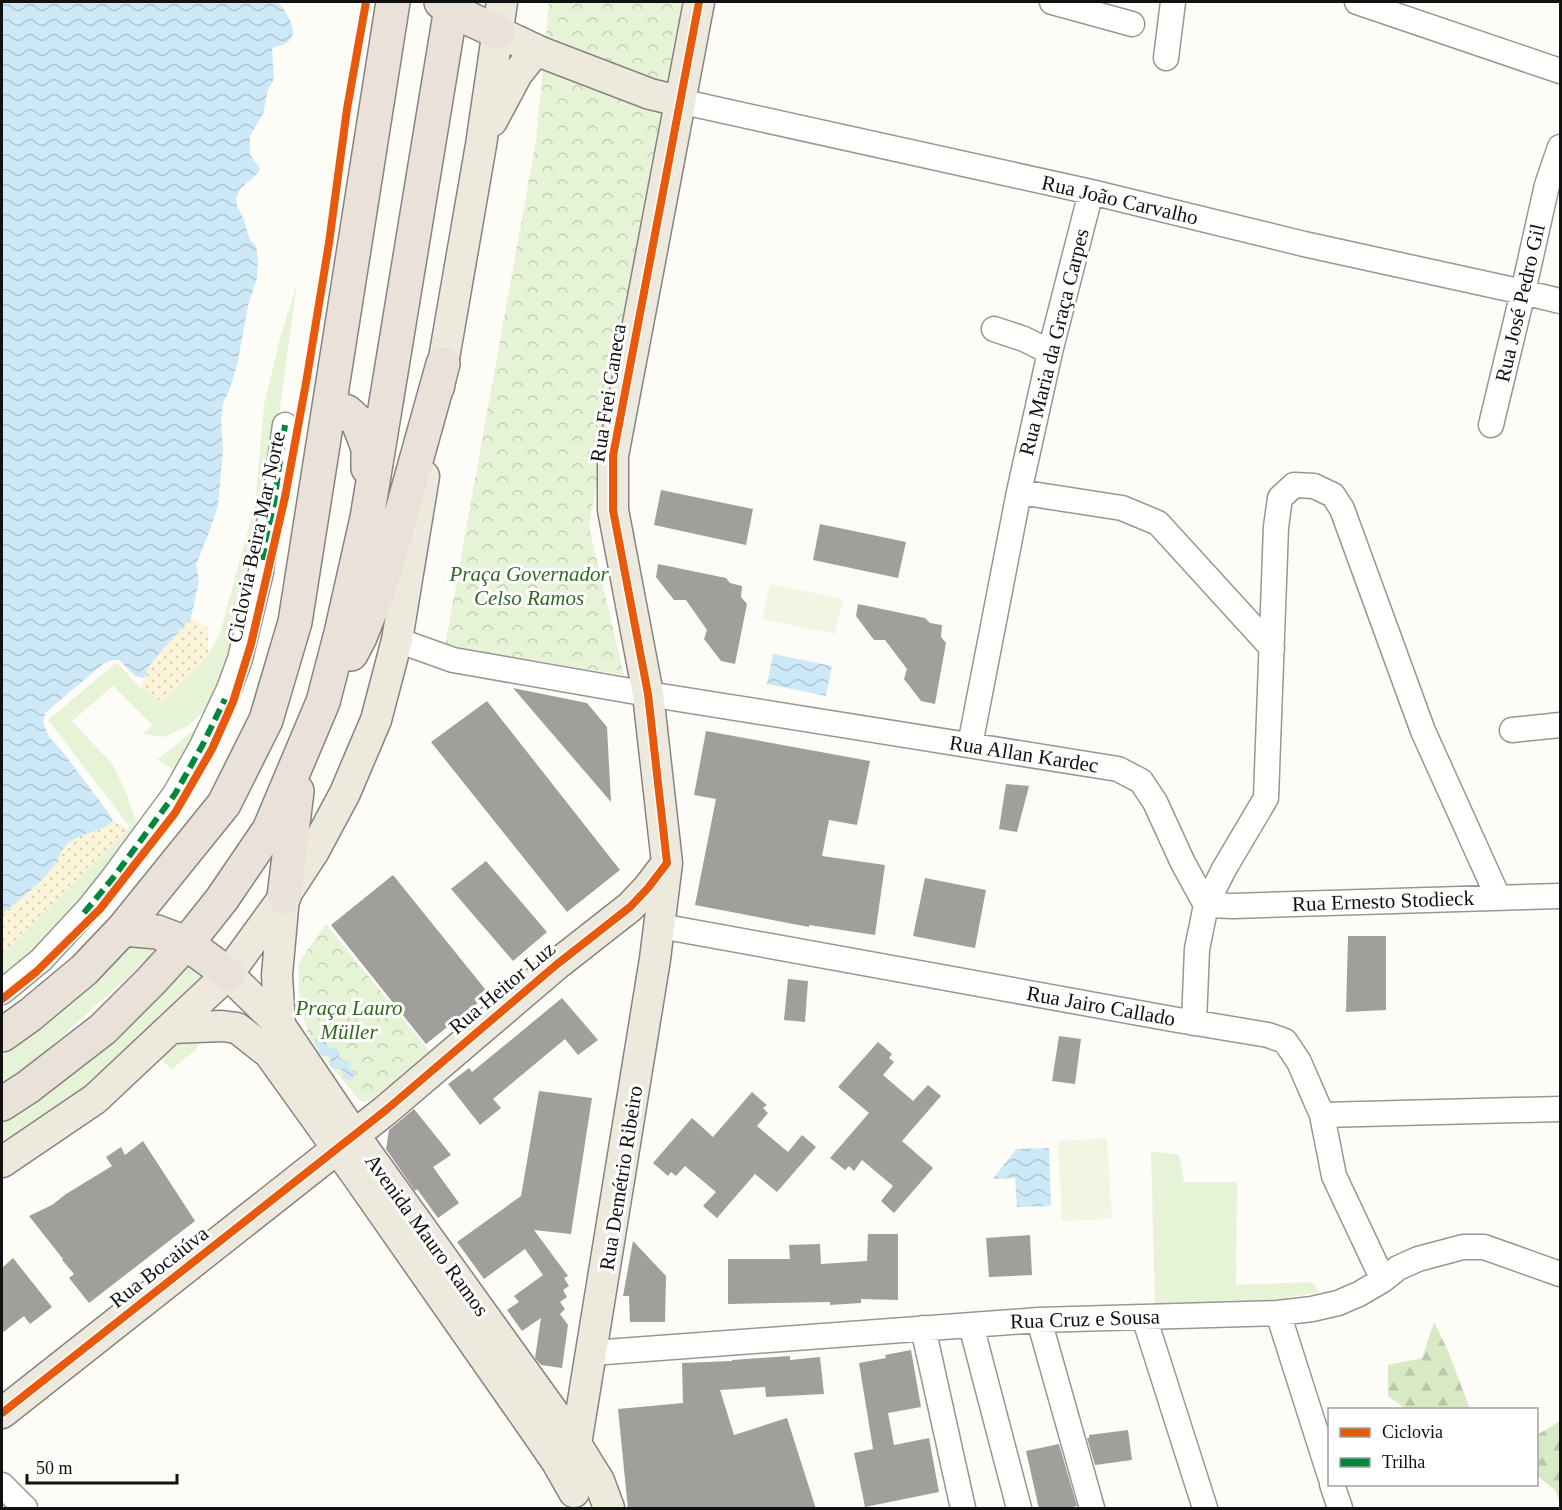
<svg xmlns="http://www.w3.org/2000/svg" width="1562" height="1510" font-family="'Times New Roman',serif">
<defs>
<pattern id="forest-firs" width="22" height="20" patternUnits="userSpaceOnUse" patternTransform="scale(1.5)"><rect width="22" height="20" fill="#d8eac5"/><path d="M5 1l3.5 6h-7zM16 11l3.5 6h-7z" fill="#b8c8a8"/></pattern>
<pattern id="sand-dots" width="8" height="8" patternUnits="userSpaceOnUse" patternTransform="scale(1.5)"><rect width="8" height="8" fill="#fcf4d9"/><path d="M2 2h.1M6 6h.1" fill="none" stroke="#d7d0b9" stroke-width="1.8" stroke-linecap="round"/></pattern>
<pattern id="park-crowns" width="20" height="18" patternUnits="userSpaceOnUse" patternTransform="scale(1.5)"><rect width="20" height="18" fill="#e7f3d7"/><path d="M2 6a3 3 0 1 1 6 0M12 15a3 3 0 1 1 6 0" fill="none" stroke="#c5cfb8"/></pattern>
<pattern id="water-waves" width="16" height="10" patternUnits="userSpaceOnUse" patternTransform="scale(1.5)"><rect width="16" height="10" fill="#cde8f7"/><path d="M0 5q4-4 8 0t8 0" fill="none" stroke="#afc6d3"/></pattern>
</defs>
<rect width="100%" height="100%" fill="#fdfcf7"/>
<path fill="#e7f3d7" d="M297,283l-30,220 -40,171 -19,34 -20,18 -24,11 -21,-3 9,-9 -39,-39 -41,35 41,44 13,28 10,28 -1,8 -9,26 -104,108 -20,15v-24l128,-127 -82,-107 69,-58 23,26 67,-32 13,-23 35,-128 9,-100 15,-63z
M206,720l-26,53 -23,-13z
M130,945l26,6 -128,116 -26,17v-28l11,-7z
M186,962l20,13 -114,112 -90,60v-24l43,-28 60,-47z
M205,1037l-10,13 -24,20 -15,-19 17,-10z
M1151,1151l28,4 5,27h53l-1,103 75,-3 9,10 -50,9 -115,3z"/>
<path fill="url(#forest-firs)" d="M1434,1322l14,29 22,58h-64l-18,-13v-31l34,-7z
M1560,1421v81l-5,-12 -19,-15 1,-40z"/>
<path fill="url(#sand-dots)" d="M191,618l17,10v28l-46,46 -22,-14 9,-22 15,-19z
M113,821l16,8 -127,125v-40c17,-14 37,-29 51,-47 5,-8 8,-17 15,-24 13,-10 33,-11 45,-22z"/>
<path fill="url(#park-crowns)" d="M549,2h133l-93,525 35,148 -179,-29 91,-505z
M326,924l105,129 -57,45 -9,4 -6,-2 -48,-59 -11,-33 -2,-42 5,-10z"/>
<path fill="#f0f6e1" d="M770,584l73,15 -8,35 -73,-15z
M1107,1138l5,81 -50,2 -4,-80z"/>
<path fill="url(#water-waves)" d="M2,2h276c7,9 22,28 11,39 -5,5 -12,4 -17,8l2,30 -6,11 -5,24 -13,22v18l4,7 5,5 1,3 -2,4 -18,16 -4,10 1,7 7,14 6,20 6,6 2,12 -1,20 -9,28 -11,59 -8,26 -6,12 -2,16 2,31 -5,55 -7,22 -15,38 3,16 -8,37 -27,30 -15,18 -5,12 -9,-2 -16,-16h-7l-9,4 -58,49 -2,10 6,14 13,14 46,61 5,9c-12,11 -32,12 -45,22 -7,7 -10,16 -15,24 -14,18 -34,33 -51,47z
M773,654l59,12 -6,30 -59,-12z
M319,1036h4l3,3v5l4,4h5c5,2 5,6 3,10l3,3 6,-1 3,2v6l5,5 -2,6c-4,2 -7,1 -10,-2v-6l-4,-3 -3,1 -5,-2 -2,-3 2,-5 -3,-4 -4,1 -5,-2 -4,-14z
M1049,1148l2,58 -34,1 -2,-29 -22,1 23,-30z"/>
<path fill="#a19f9c" d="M661,490l92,19 -7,36 -92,-20z
M820,524l86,18 -8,36 -85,-18z
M658,564l68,14 4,5 12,3 -1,11 6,7 -12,60 -14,-3 -17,-22 3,-9 -21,-30h-12l-18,-23z
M858,604l67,14 5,5 12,2 -1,12 5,6 -11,61 -14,-3 -17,-22 3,-10 -22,-29h-11l-18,-24z
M513,688l74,15 20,24 4,75z
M487,701l133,169 -53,42 -136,-170z
M706,731l164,30 -13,64 -28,-5 -7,36 63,9 -10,70 -66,-10v2l-114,-22 21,-106 -22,-4z
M1006,784l23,2 -12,46 -18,-3z
M486,861l61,71 -34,29 -62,-72z
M393,875l96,119 -63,50 -95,-119z
M925,878l61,12 -11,58 -62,-12z
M1348,936h38v74l-40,2z
M788,979l20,2 -3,41 -21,-2z
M562,998l36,42 -20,15 -13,-16 -72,60 8,9 -21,17 -32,-41 21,-16 3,4z
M1059,1036l22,3 -6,45 -23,-3z
M878,1042l14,12 -3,4 5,4 -11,13 30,26 15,-16 13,11 -39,45 31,27 -39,45 -13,-12 12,-15 -31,-26 -8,11 -5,-5 -4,4 -15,-12 39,-45 -31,-26z
M539,1091l53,7 -21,136 -37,-4 34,46 -4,2 5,8 -6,4 4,7 -7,5 5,7 -5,5 8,11 -6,43 -21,-3 -6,-7 6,-40 -19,13 -15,-21 12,-8 -5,-6 29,-21 -18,-26 -41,30 -27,-37 64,-46z
M752,1092l15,13 -4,3 5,5 -11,13 31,26 14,-17 14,12 -39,45 -22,-18 -38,44 -14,-12 13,-14 -31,-26 -9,10 -5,-4 -3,4 -15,-13 39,-45 21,19z
M414,1109l37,46 -18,12 26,36 -21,15 -21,-29 -2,2 -29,-42 3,-19z
M143,1141l52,80 -106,82 -20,-25 5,-4 -12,-14 1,-1 -34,-43 23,-11 14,-11 46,-28 -6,-9 15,-10 4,8z
M868,1234h30v66l-37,-1v4l-31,2v-3l-102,2v-45h62l-1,-14 31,-1 1,20 46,-3z
M1030,1235l2,40 -43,2 -3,-39z
M633,1241l33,35 -1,46h-35l-1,-26h-6z
M13,1258l39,49 -22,17 -6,-8 -22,17v-65z
M911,1350l10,57 -33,6 6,32 35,-7 10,54 -74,15 -11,-54 19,-4 -14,-86 27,-5 -1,-3z
M790,1356v4l30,-3 4,37 -58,3 -1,-10 -45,3 14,45 53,-17 29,91h-188l-10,-100 65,-6 -1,-40 50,-2v-1z
M1128,1430l4,30 -37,5 -8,-27h2v-3z
M1059,1444l18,62 -15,3h-23l-13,-58z"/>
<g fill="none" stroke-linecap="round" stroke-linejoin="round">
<g stroke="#979795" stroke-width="27">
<path id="minor" d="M1052,2l80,22
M1357,2l203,69
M1166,58l7,-56
M679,101l412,91 213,52 219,48 37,9
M994,329l30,10 26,13
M1491,425l32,-133 24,-107 13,-38
M1019,492l31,-140 41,-160
M397,640l56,20 195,34 470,75 23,12 14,21 28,61 23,42
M1512,730l48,-5
M970,745l49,-253 103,16 36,15 114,125
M1206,905l27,1 327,-10
M660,926l512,93 96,16 17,6 14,21 23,53 12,61 49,104
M2,992l39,-32 49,-53 23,-29 62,-84 27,-48 27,-57 11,-30 21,-87 4,-31 9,-38 11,-78
M1194,1023l3,-74 9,-44 18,-36 42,-71 10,-271 4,-29 14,-13 20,1 19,9 9,14 81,222 75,166
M1322,1115l238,-6
M1278,1313l52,163
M1144,1317l61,191
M1039,1320l53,188
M971,1325l48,183
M923,1328l40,180
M592,1353l447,-33 239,-7 34,-4 26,-6 21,-9 24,-14 15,-12 20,-9 45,-12h21l76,27
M1332,1484l8,24
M2,1485l23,23"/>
</g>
<g stroke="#858482" stroke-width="33">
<path id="major" d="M498,32l45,21 107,41 29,7
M492,121l25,-47 19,-24
M439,387l42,-242 21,-143
M228,974l52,51 74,110 222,309 23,37 10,27
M280,1025l-3,-50 7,-78
M171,1028l51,-2 15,2 32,25 89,124 172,246 27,39 17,30
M2,1162l93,-63 133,-125 56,-77 30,-46 31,-58 31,-73 21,-80 27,-164
M2,1413l384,-303 170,-145 74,-58 18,-19 19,-25
M574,1492l2,-48 79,-485 12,-96 -19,-169 -35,-184v-54l86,-454"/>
</g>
<g stroke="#858482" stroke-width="36">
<path id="highway" d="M441,2l9,8 48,22
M330,405l17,7 11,10 10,26v20
M351,654l9,-17 23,-58 60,-215
M284,897l13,-106
M123,929l34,3 29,11 42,31
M2,1035l28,-20 54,-45 39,-41 101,-125 42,-84 29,-98 98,-620
M2,1104l26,-17 75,-58 48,-48 44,-48 27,-34 47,-69 54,-128 18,-69 26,-115 85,-516"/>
</g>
<use href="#minor" stroke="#fffffe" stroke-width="24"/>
<use href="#major" stroke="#ede9dc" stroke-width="30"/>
<use href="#highway" stroke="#eae1d8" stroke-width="33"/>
<path stroke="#00873e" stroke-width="6" stroke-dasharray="12 6" stroke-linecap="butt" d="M263,560l2,-19 9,-38 11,-78
M84,913l29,-35 62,-84 27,-48 23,-47"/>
<g stroke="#fff" stroke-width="11">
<path id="cycleway" d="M2,999l34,-27 64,-63 75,-96 37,-64 21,-47 18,-58 34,-147 21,-114 23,-140 18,-134 19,-107
M2,1413l384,-303 170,-145 74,-58 18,-19 19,-25 -19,-169 -35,-184v-54l86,-454"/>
</g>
<use href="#cycleway" stroke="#e8590c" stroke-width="8"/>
</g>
<g text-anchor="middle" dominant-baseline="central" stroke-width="6" stroke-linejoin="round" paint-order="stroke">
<g font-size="21" fill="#111" stroke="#fff">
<text transform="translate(1120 200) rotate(13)">Rua João Carvalho</text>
<text transform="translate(1520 303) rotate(-77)">Rua José Pedro Gil</text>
<text transform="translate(1054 342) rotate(-76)">Rua Maria da Graça Carpes</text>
<text transform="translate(608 393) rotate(-81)">Rua Frei Caneca</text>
<text transform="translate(256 537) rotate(-78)">Ciclovia Beira Mar Norte</text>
<text transform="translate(1024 754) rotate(9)">Rua Allan Kardec</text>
<text transform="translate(1383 901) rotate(-2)">Rua Ernesto Stodieck</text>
<text transform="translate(502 988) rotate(-40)">Rua Heitor Luz</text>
<text transform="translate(1101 1006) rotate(10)">Rua Jairo Callado</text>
<text transform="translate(621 1178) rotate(-81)">Rua Demétrio Ribeiro</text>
<text transform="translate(427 1235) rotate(54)">Avenida Mauro Ramos</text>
<text transform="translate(159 1267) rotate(-38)">Rua Bocaiúva</text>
<text transform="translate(1085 1319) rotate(-2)">Rua Cruz e Sousa</text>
</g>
<g font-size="21" font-style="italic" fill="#2f6b1f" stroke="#fff">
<text x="529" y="574">Praça Governador<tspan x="529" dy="24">Celso Ramos</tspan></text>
<text x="349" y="1008">Praça Lauro<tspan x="349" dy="24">Müller</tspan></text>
</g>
</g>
<rect width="1562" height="1510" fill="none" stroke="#111111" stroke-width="6"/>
<rect x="1328" y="1408" width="210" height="78" fill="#ffffff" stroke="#a0a0a0" stroke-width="1.5"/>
<rect x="1340" y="1428" width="30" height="9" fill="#e8590c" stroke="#a0a0a0" stroke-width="1.5"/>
<text x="1382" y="1438" font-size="18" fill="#111111">Ciclovia</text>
<rect x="1340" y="1458" width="30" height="9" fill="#00873e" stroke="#a0a0a0" stroke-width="1.5"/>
<text x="1382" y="1468" font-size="18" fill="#111111">Trilha</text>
<path d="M27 1474v9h150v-9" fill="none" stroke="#111111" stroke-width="3"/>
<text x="36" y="1474" font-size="18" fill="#111111" stroke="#ffffff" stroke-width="4.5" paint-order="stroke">50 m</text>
</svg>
